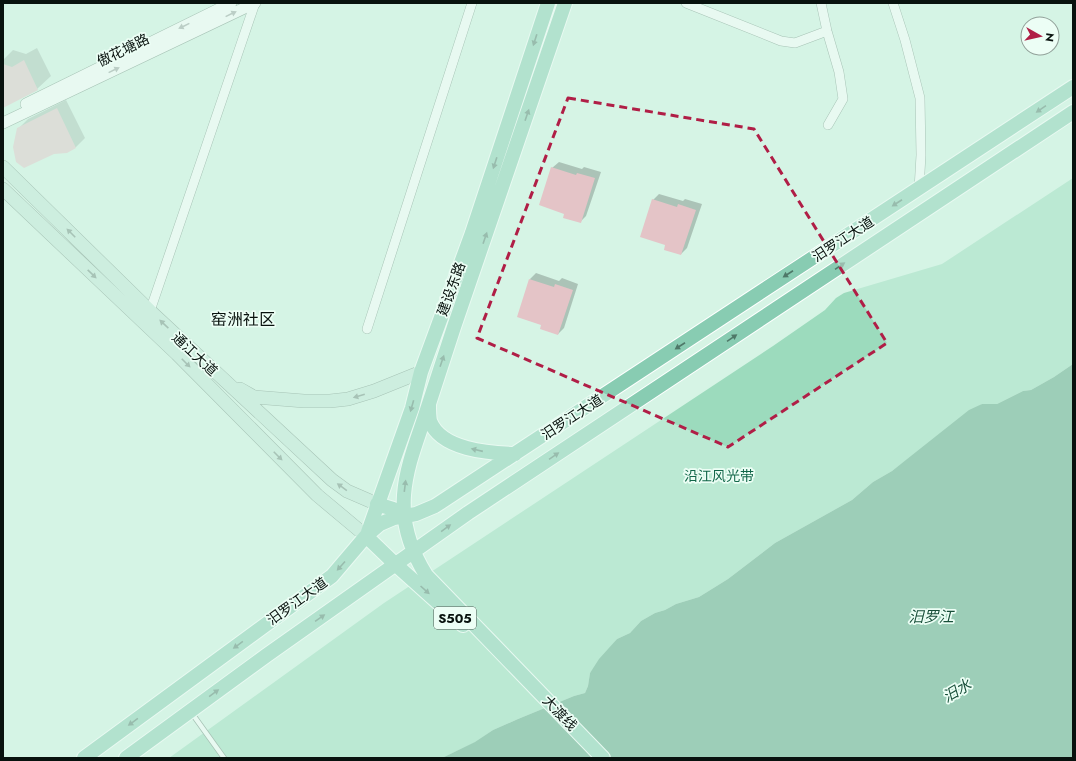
<svg xmlns="http://www.w3.org/2000/svg" width="1076" height="761" font-family="Jost,'Noto Sans SC',sans-serif">
<rect width="100%" height="100%" fill="#d6f4e5"/>
<path fill="#9cdbbd" d="M1073,178v186l-19,13 -23,13 -8,1 -26,13h-15l-90,67 -19,11 -21,18 -77,43 -47,36 -29,18 -23,7 -11,6 -10,3 -14,8 -11,12 -13,6 -27,34 -2,13 -3,7 -11,3 -56,23 -25,11 -17,12 -34,16h-273l215,-155 389,-257 52,-36 11,-12 8,-5 98,-29z"/>
<path fill="#5a9f80" d="M1073,364v394h-631l33,-16 18,-12 25,-11 56,-23 11,-3 3,-7 2,-13 9,-14 18,-20 13,-6 11,-12 14,-8 10,-3 11,-6 23,-7 29,-18 47,-36 77,-43 21,-18 19,-11 77,-61 13,-6h15l26,-13 8,-1 23,-13z"/>
<path fill="#0003" d="M37,48l14,28 -14,13 -34,14v-43l10,-10 13,4z
M66,100l19,38 -9,9 -9,5 -49,-23 10,-10z
M559,162l23,7 2,-2 17,5 -15,44 -6,6 -15,-9 -13,-45z
M659,194l24,7 2,-2 17,5 -15,44 -6,6 -15,-9 -13,-45z
M536,273l23,8 3,-3 16,6 -14,44 -6,6 -15,-9 -13,-46z"/>
<path fill="#e4c4c7" d="M24,60l14,30 -35,18v-44l9,3z
M57,108l19,40 -9,5 -13,1 -30,14 -8,-6 -3,-15 4,-19z
M551,167l25,8 1,-2 18,5 -14,45 -18,-5 1,-4 -25,-9z
M652,199l25,8 1,-3 18,6 -15,45 -17,-5 1,-5 -25,-8z
M529,279l25,8 1,-3 18,6 -15,45 -18,-6 1,-4 -24,-8z"/>
<g fill="none" stroke-linecap="round" stroke-linejoin="round">
<g stroke="#708a7d" stroke-width="6">
<path id="service" d="M191,712l33,46"/>
</g>
<g stroke="#708a7d" stroke-width="10">
<path id="minor" d="M686,3l95,38 14,2 32,-12
M821,3l6,28 12,41 4,27 -15,26
M893,3l12,37 15,58 1,57 -2,34
M148,314l2,-3 105,-308
M367,329l105,-326"/>
</g>
<g stroke="#708a7d" stroke-width="12">
<path id="tertiary" d="M26,104l205,-101
M3,123l252,-120"/>
</g>
<g stroke="#708a7d" stroke-width="14">
<path id="secondary" d="M3,167l147,144 182,169 15,11 30,13
M3,189l174,165 140,141 49,41
M240,389l14,8 50,4h26l18,-2 26,-8 47,-19"/>
</g>
<g stroke="#fff" stroke-width="16">
<path id="primary" d="M565,3c-37,108 -74,216 -111,324 -10,30 -20,61 -30,92 -8,24 -18,49 -20,76 -2,28 7,56 22,80l177,183
M429,405c0,5 0,11 1,16 11,29 59,32 85,33
M377,504l16,5 11,8
M368,532l44,-124 9,-36 51,-139 76,-230
M366,536l29,28 68,61
M84,758l248,-182 34,-40 14,-12 14,-6 22,-4 19,-8 638,-419
M126,758l141,-103 201,-142 605,-401"/>
</g>
<use href="#service" stroke="#fff" stroke-width="4.5"/>
<use href="#minor" stroke="#fff" stroke-width="9"/>
<use href="#tertiary" stroke="#fff" stroke-width="11"/>
<use href="#secondary" stroke="#c3e6d8" stroke-width="13"/>
<use href="#primary" stroke="#88ccb2" stroke-width="14"/>
</g>
<defs><path id="oneway-solid" d="M-6-.8H1V-3.2L6.5 0L1 3.2V.8H-6Z"/></defs>
<g fill="#9ca09f">
<use href="#oneway-solid" transform="translate(231 14) rotate(-26)"/>
<use href="#oneway-solid" transform="translate(184 26) rotate(154)"/>
<use href="#oneway-solid" transform="translate(114 70) rotate(-26)"/>
</g>
<g fill="#4e7868">
<use href="#oneway-solid" transform="translate(535 40) rotate(108)"/>
<use href="#oneway-solid" transform="translate(1041 109) rotate(146)"/>
<use href="#oneway-solid" transform="translate(527 115) rotate(-71)"/>
<use href="#oneway-solid" transform="translate(495 163) rotate(108)"/>
<use href="#oneway-solid" transform="translate(897 203) rotate(147)"/>
<use href="#oneway-solid" transform="translate(485 238) rotate(-71)"/>
<use href="#oneway-solid" transform="translate(840 266) rotate(-34)"/>
<use href="#oneway-solid" transform="translate(788 274) rotate(147)"/>
<use href="#oneway-solid" transform="translate(732 338) rotate(-34)"/>
<use href="#oneway-solid" transform="translate(680 346) rotate(147)"/>
<use href="#oneway-solid" transform="translate(442 361) rotate(-71)"/>
<use href="#oneway-solid" transform="translate(412 406) rotate(106)"/>
<use href="#oneway-solid" transform="translate(477 450) rotate(-167)"/>
<use href="#oneway-solid" transform="translate(554 456) rotate(-34)"/>
<use href="#oneway-solid" transform="translate(405 486) rotate(-83)"/>
<use href="#oneway-solid" transform="translate(446 528) rotate(-36)"/>
<use href="#oneway-solid" transform="translate(341 566) rotate(132)"/>
<use href="#oneway-solid" transform="translate(425 590) rotate(42)"/>
<use href="#oneway-solid" transform="translate(320 618) rotate(-35)"/>
<use href="#oneway-solid" transform="translate(238 645) rotate(144)"/>
<use href="#oneway-solid" transform="translate(214 693) rotate(-36)"/>
<use href="#oneway-solid" transform="translate(133 722) rotate(144)"/>
</g>
<g fill="#6f877d">
<use href="#oneway-solid" transform="translate(71 233) rotate(-135)"/>
<use href="#oneway-solid" transform="translate(92 274) rotate(44)"/>
<use href="#oneway-solid" transform="translate(164 324) rotate(-137)"/>
<use href="#oneway-solid" transform="translate(186 363) rotate(45)"/>
<use href="#oneway-solid" transform="translate(359 396) rotate(164)"/>
<use href="#oneway-solid" transform="translate(278 456) rotate(45)"/>
<use href="#oneway-solid" transform="translate(342 487) rotate(-144)"/>
</g>
<path d="M0 0H1076V761H0ZM568,98l186,31 133,214 -159,104 -251,-109z" fill="#d6f4e5" fill-opacity=".55" fill-rule="evenodd"/>
<path fill="none" stroke="#b01e46" stroke-width="3" stroke-dasharray="8 5" stroke-linejoin="round" d="M568,98l186,31 133,214 -159,104 -251,-109z"/>
<g text-anchor="middle" dominant-baseline="central" stroke-width="3.5" stroke-linejoin="round" paint-order="stroke">
<rect fill="#ecfef5" stroke="#4c5953" stroke-width="1" x="434" y="607" width="42" height="22" rx="3"/>
<g font-size="13" font-weight="bold" fill="#08120e">
<text x="455" y="618">S505</text>
</g>
<g font-size="14" fill="#08120e" stroke="#ecfef5">
<text transform="translate(123 50) rotate(-26)">傲花塘路</text>
<text transform="translate(843 239) rotate(-33)">汨罗江大道</text>
<text transform="translate(451 289) rotate(-70)">建设东路</text>
<text transform="translate(195 354) rotate(43)">通江大道</text>
<text transform="translate(572 417) rotate(-33)">汨罗江大道</text>
<text transform="translate(297 601) rotate(-36)">汨罗江大道</text>
<text transform="translate(560 713) rotate(46)">大渡线</text>
</g>
<g font-size="14" fill="#126749" stroke="#ecfef5">
<text x="719" y="476">沿江风光带</text>
</g>
<g font-size="15" font-style="italic" fill="#174e38" stroke="#ecfef5">
<text x="931" y="617">汨罗江</text>
<text transform="translate(957 691) rotate(-30)">汨水</text>
</g>
<g font-size="16" fill="#08120e" stroke="#ecfef5">
<text x="243" y="319">窑洲社区</text>
</g>
</g>
<rect width="1076" height="761" fill="none" stroke="#08120e" stroke-width="8"/>
<g transform="translate(1040 36) rotate(98)"><circle r="19" fill="#ecfef5" stroke="#91a099"/>
<path d="M0-3L7 15L0 10L-7 15Z" fill="#b01e46"/>
<text y="-6" font-size="11" font-weight="bold" text-anchor="middle" fill="#08120e">N</text>
</g>
</svg>
